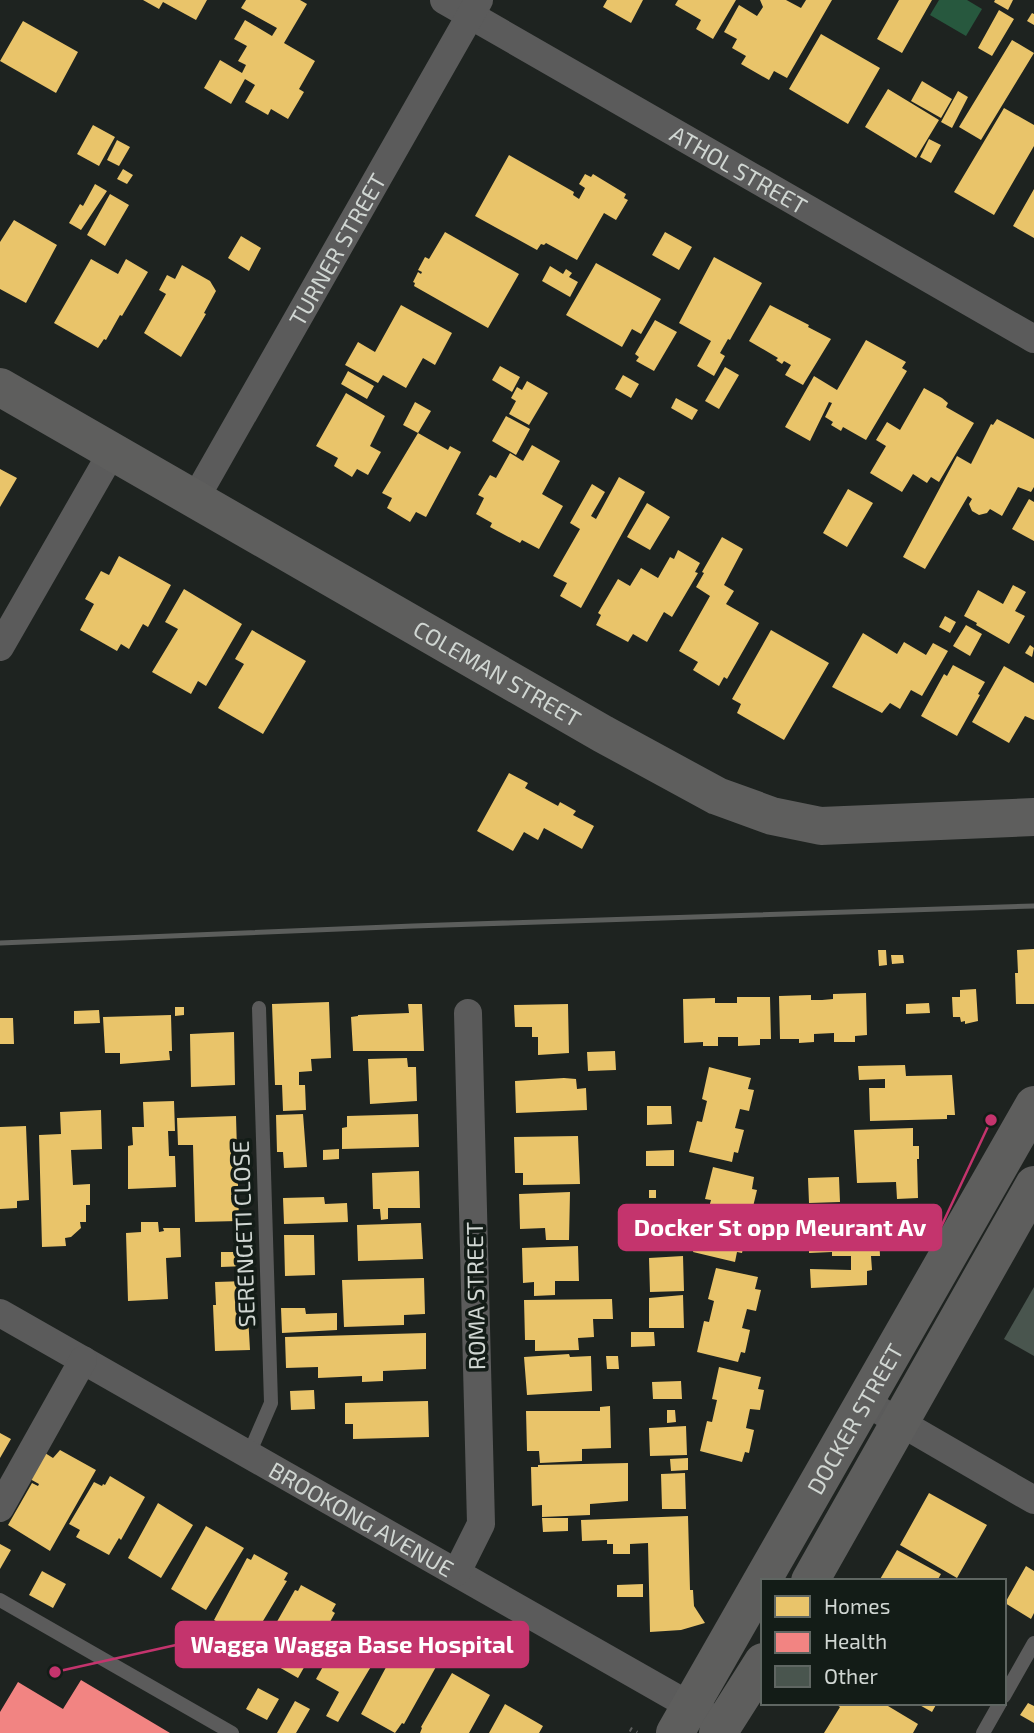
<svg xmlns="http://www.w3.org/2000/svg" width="1034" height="1733" font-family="'Exo 2',sans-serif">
<rect width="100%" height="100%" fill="#1e2320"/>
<path fill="#27583e" d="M939,0h28l15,9 -16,27 -36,-21z"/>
<path fill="#e9c46a" d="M143,0h64l-11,20 -33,-18 -4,7z
M246,0h54l7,4 -23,39 31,18 -16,28 5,3 -16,27 -17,-10 -3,6 -23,-13 10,-17 -10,-6 -14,25 -27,-16 16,-28 22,13 4,-8 -8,-4 9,-15 -13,-7 11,-19 27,16 5,-8 -36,-20z
M607,0h36l-12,23 -28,-16z
M678,0h58l-23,39 -17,-10 5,-9 -26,-15z
M760,0h26l15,8 5,-8h26l-45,78 -13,-7 -5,9 -28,-16 5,-8 -14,-8 5,-9 -13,-7 15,-27 18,11 6,-9z
M899,0h33l-30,53 -25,-14z
M995,0h18l-5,10 -14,-8z
M999,10l15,9 -22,37 -14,-8z
M1032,13l2,1v11l-7,-4z
M23,21l55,31 -22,41 -56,-32z
M821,34l59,34 -32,56 -59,-35z
M1012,40l22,13 -53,87 -22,-13z
M922,81l30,18 -11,19 -30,-17z
M888,89l51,31 -23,38 -51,-31z
M958,91l10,6 -16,31 -11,-6z
M1004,108l30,17v21l-40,69 -40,-23z
M93,125l22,12 -16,29 -22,-12z
M929,139l12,6 -10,18 -11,-6z
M117,140l13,7 -11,19 -12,-6z
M509,155l65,37 -1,3 6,4 6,-11 -6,-4 6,-10 6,3 2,-3 33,20 -2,4 4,2 -12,20 -12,-7 -27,47 -31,-17 -2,2 -3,-1 -4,6 -62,-34z
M123,169l10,6 -6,9 -10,-5z
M95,184l12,7 -26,39 -12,-7 11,-19 3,2z
M1034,189v49l-21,-12z
M110,194l19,11 -24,41 -18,-11z
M14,220l43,25 -31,58 -26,-14v-47z
M445,232l74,42 -31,54 -74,-42 1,-3 -2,-1 5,-10 3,2 1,-2 -4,-2 7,-13 4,2z
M665,232l27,15 -13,23 -27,-15z
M241,236l20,12 -12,23 -21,-13z
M714,257l48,26 -32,57 -2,-1 -8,14 5,3 -11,20 -17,-10 14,-25 -32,-18z
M91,259l27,15 8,-15 22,13 -26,44 -2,-1 -14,25 -2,-1 -6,9 -44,-25z
M596,263l65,36 -20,35 -9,-5 -10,18 -56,-32z
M182,265l28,16 6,10 -12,22 2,1 -25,43 -37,-24 22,-39 -7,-4 8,-15 8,4z
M550,266l13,8 3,-5 6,4 -3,4 9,5 -8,15 -28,-16z
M401,305l51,28 -17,32 -12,-7 -17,30 -23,-13 -5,8 -33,-18 13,-23 17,10z
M770,305l39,20 -1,2 23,12 -28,46 -18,-10 6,-10 -7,-4 -2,3 -6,-4 2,-2 -29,-17z
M655,320l22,12 -23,39 -18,-10 3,-4 -4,-3z
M866,340l40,22 -4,6 5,3 -41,69 -23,-13 -2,4 -10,-6 2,-3 -8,-5 7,-14 -3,-1 -19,39 -25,-14 29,-51 23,14z
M500,366l20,11 -8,15 -20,-12z
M725,367l14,8 -20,34 -14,-8z
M348,371l26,15 -7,13 -26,-15z
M623,375l16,9 -8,14 -16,-9z
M527,381l21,12 -19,32 -20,-11 7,-13 -5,-3 6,-11 5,3z
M924,388l18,10 6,5 -2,4 28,16 -35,59 -8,-5 -4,6 -14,-9 -11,18 -32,-19 16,-27 -10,-6 11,-18 13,8z
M346,393l39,23 -15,30 11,6 -13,23 -11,-6 -5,8 -18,-11 4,-8 -22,-12z
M676,398l22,12 -6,10 -21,-12z
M415,402l16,9 -13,22 -15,-8z
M506,416l24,13 -14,26 -24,-14z
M997,419l37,20v48l-3,5 -13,-5 -16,29 -12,-7 -3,4 -8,2 -7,-4 -3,-7 3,-5 -4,-3 -43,73 -22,-12 54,-101 14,8 20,-40 2,1z
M418,433l30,17 2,-4 11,6 -35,65 -10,-5 -6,10 -23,-14 5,-10 -10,-5z
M532,445l28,16 -18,33 21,12 -24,43 -17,-9 -2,3 -30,-16 2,-4 -16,-9 8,-16 -6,-3 12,-20 6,3 14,-25 13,8z
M0,469l17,9 -17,29z
M619,477l26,15 -64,116 -21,-12 7,-13 -14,-7 27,-47 -10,-6 22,-39 13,8 -14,24 5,3z
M848,489l25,14 -26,44 -24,-14z
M1029,499l5,3v39l-22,-12z
M647,503l23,14 -20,33 -23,-13z
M722,537l21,12 -19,36 10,6 -8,13 33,19 -32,56 -3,-2 -5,9 -26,-16 5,-8 -19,-11 31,-55 -14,-9 8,-14 -2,-1z
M678,550l22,13 -5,9 3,1 -26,44 -8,-5 -17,30 -14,-8 -5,8 -32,-17 5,-10 -3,-2 20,-34 12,7 11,-18 17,10 12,-21 4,2z
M119,556l52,29 -23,42 -5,-3 -14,25 -8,-5 -4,7 -37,-21 14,-26 -9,-5 16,-28 8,4z
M1013,585l13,7 -11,19 10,5 -16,28 -33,-19 1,-2 -13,-7 14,-26 25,14z
M184,589l58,35 -36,62 -8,-5 -7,13 -39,-22 26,-43 -13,-7z
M945,616l11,6 -6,11 -11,-6z
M966,625l16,9 -12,22 -17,-10z
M252,630l54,31 -43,73 -45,-26 26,-44 -9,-5z
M771,630l58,33 -45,77 -47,-27 4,-9 -9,-5z
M863,633l34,21 7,-12 22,13 7,-12 15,8 -26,45 -11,-6 -11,19 -10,-6 -8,10 -50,-26z
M1030,645l4,3 -2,9 -7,-4z
M953,665l32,17 -7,12 2,1 -23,41 -36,-20 23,-42 3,2z
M1004,666l30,17v37l-9,-4 -16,27 -37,-21z
M509,773l19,10 -3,5 33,18 2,-4 16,9 -3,4 21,11 -12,23 -38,-21 -6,12 -14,-8 -11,19 -36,-20z
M1034,949v55h-18l-1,-31h3l-1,-23z
M878,950h8l1,15 -8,1z
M891,955h12l1,8 -12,1z
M976,989l2,32 -13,3v-3l-4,1 -1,-5h-7l-1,-20h8v-7z
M866,993l1,42 -12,1v6h-21v-9l-20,1v8l-15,1v-4h-19l-1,-43 32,-1v5h11l11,-1v-5z
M737,997h33l1,42h-11v6l-22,1v-9h-20v9h-15v-4l-19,1 -1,-44 32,-1v5h22z
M329,1002l2,56 -20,1 1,12 -13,1v13h6l1,25 -23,1 -1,-26h-7l-3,-81z
M929,1003l1,10 -24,1v-10z
M408,1004h14l2,47h-71l-2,-34 7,-1v-1l51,-2z
M568,1004l1,49 -31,2v-18h-6v-10h-17l-1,-22z
M175,1007h9v8l-9,1z
M99,1010l1,13 -26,1v-13z
M171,1015l1,36h-3l1,9 -50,4v-11h-15l-2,-36z
M0,1018h13l1,26h-14z
M234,1032l1,53 -44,2 -1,-53z
M615,1051l1,19 -28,1 -1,-19z
M407,1058l1,9h8l1,34 -47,3 -2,-45z
M905,1065l1,11 46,-1 3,40h-8v4l-77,2 -1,-33h16v-9l-26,1 -1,-14z
M709,1067l42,11 -3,11 6,1 -5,21 -9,-2 -5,19 9,2 -6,23 -4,-1 -2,10 -43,-10 8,-31 5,1 5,-21 -5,-2z
M564,1078l12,1 1,10 9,-1 1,22 -71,3 -1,-32z
M174,1101l1,30h-7l1,25h6l1,31 -48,2v-43l5,-1 -1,-18h12l-1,-25z
M647,1106h24l1,18 -25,1z
M101,1110l1,39 -31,1 2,35 17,-1v21h-4v17h-6l1,6 -10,9 -6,1 1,8 -24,1 -3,-112 22,-1 -1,-22z
M303,1114l4,53 -23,1 -1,-16h-6l-1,-37z
M418,1114l1,33 -77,2v-21l5,-1v-11z
M236,1116l3,105 -44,1 -2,-77h-15l-1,-27z
M26,1126l3,74 -12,1v7l-17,1v-82z
M913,1128v18h6v13h-2l1,39 -21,1 -1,-17 -39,1 -3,-53z
M578,1136l2,48 -57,1v-12h-8l-1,-36z
M339,1149v10l-16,1v-10z
M674,1150v16h-28v-15z
M713,1167l41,10 -2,12 5,1 -5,21 -9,-2 -4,19 8,2 -5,23 -5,-1 -2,10 -42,-10 7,-31 5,1 6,-22 -6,-1z
M419,1171l1,37h-32v11l-7,1 -1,-11h-7l-1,-36z
M839,1177l1,25 -31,1 -1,-25z
M649,1190h7v8h-7z
M570,1192l-1,48h-23l-1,-12 -25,1 -1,-35z
M324,1197l1,7 22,-1 1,19 -64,2 -1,-26z
M887,1206v23h-12v5h4l1,22h-9l1,14 -5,1v14l-56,3 -1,-19 41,1v-14h-19v-4l-23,1v-21l22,-1 -1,-21h12l-1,-3z
M141,1222h17l1,10 5,-1 -1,-3h17l1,29 -15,1 2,41 -40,2 -2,-68 15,-1z
M421,1223l2,36 -65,2 -1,-36z
M284,1235h30l1,40 -30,1z
M578,1246l1,35h-24v14l-21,1v-14l-11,1 -1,-35z
M221,1252h25v14l-25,1z
M683,1256l1,35 -34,1 -1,-34z
M716,1268l42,9 -3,12 6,1 -5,21 -9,-2 -5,19 8,2 -5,23 -4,-1 -3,10 -41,-10 7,-31 5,1 5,-21 -6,-2z
M424,1278l1,36 -21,1v10l-60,2 -2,-47z
M246,1281l4,69 -35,1 -2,-46h3l-1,-23z
M683,1295l1,33h-35v-30z
M612,1299l1,20h-20l1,18 -16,1 1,12 -44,1v-11h-10l-1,-40z
M281,1308h24l1,6 31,-1v17l-55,3z
M631,1332h23l1,14 -24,1z
M426,1333v36l-43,2v10l-21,1v-6l-44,2v-11l-32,1 -1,-31z
M569,1354l1,3 21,-1 1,35 -65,4 -3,-38z
M606,1356h12l1,13h-12z
M719,1367l42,10 -3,12 6,1 -4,20 -10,-1 -4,19 8,2 -5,23 -4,-1 -3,10 -42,-11 7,-30 5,1 5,-22 -5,-1z
M681,1381l1,18h-29l-1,-17z
M314,1390l1,19 -24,1 -1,-19z
M428,1401l1,36 -76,2v-15h-8v-21z
M610,1406l1,42 -29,1v12l-42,2 -1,-12h-12l-1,-40h74v-4z
M667,1410h8l1,12 -9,1z
M686,1426l1,29 -37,1 -1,-28z
M0,1433l11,6 -11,19z
M60,1450l36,20 -46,81 -42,-26 24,-42 6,3 1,-2 -9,-5 15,-26 8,5z
M688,1458v12l-17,1 -1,-12z
M628,1463v38l-38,3v11l-48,2v-12l-10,1 -1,-39h7v-2z
M685,1473l1,36h-24l-1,-35z
M110,1476l35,21 -24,43 -2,-2 -10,17 -33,-18 4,-7 -11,-6 25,-42 8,4 1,-2 2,1z
M929,1493l58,32 -30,53 -57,-33z
M158,1503l35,22 -32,53 -33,-20z
M688,1516l2,74h3l1,16 11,17 -24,7 -31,2 -2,-89 -18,1v10h-17v-10h-6v-4l-25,1 -1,-21z
M542,1518h26v13l-25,1z
M206,1526l38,22 -38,62 -35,-21z
M0,1544l11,6 -11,19z
M897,1550l44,24 -4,7h-58z
M254,1554l34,19 -4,7 3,1 -36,60 -37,-21 33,-62 4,2z
M1026,1566l8,5v42l-3,6 -26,-16z
M42,1571l24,13 -13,24 -24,-13z
M643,1584v13h-26v-12z
M301,1585l35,19 -4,7 3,2 -37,65 -40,-23 37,-65 3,1z
M348,1622l37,21 -47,79 -12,-6 13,-24 -23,-13z
M409,1642l18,10 -3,5 13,8 -33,59 -2,-1 -7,10 -34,-19 38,-71 8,4z
M452,1673l38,22 -21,38h-49l2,-5 -1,-1z
M258,1688l21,11 -12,21 -21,-11z
M295,1701l15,8 -14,24h-19z
M834,1703h49l35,21 -5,9h-89l16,-26z
M916,1703h21l-5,9z
M1028,1703l6,3v17l-14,-8z
M505,1704l38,22 -4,7h-50z"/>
<path fill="#f28482" d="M81,1680l89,53h-170v-21l18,-30 45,27z"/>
<path fill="#49554e" d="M1034,1287v69l-30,-17z"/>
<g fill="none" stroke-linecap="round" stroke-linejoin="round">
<path stroke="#5d5e5d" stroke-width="4.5" stroke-dasharray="2 5" stroke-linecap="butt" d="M630,1729l7,4"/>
<path stroke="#5b5b5b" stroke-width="14" d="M249,1454l22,-51 -12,-395
M0,1600l232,133
M1004,1696l30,-53
M983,1733l17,-30"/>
<g stroke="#5b5b5b" stroke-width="28">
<path id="s1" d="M444,0l590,339"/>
<path id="s2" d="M195,499l284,-499"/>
<path d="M0,647l112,-195"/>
<path id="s3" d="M0,1313l706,402"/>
<path d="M865,1402l169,98"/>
<path d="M0,1508l83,-148"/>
<path d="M457,1572l24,-48 -13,-511"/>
</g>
<g stroke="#5e5e5d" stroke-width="38">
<path id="s4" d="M0,387l603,347 114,62 55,20 49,10 213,-9"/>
<path d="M810,1581l224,-396"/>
<path id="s5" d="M675,1733l359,-628"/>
<path d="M718,1733l45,-71"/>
</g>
<path stroke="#5c5e5c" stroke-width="5" d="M0,943l413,-17 621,-20"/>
</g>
<g text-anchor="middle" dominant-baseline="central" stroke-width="7" stroke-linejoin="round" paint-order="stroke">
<g font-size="23" fill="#d0d6d2" stroke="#131c17">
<text stroke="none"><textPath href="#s1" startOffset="340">ATHOL STREET</textPath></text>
<text stroke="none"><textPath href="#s2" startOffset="287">TURNER STREET</textPath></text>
<text stroke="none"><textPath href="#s4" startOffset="574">COLEMAN STREET</textPath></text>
<text transform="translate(243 1234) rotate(-92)">SERENGETI CLOSE</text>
<text transform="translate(475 1296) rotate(-91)">ROMA STREET</text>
<text stroke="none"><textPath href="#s5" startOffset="362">DOCKER STREET</textPath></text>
<text stroke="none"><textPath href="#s3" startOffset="416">BROOKONG AVENUE</textPath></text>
</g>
</g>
<path fill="none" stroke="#c4346d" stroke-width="2.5" d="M991 1120L941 1227M55 1672L176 1645"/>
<g fill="#c4346d" stroke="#131c17" stroke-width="2.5">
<circle cx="991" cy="1120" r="7"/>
<circle cx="55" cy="1672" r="7"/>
</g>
<g fill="#c4346d" stroke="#c4346d" stroke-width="2.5">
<rect x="619" y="1205" width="322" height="45" rx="7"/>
<rect x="176" y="1622" width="352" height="45" rx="7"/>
</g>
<g font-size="24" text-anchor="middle" font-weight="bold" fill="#fff">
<text x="780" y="1236">Docker St opp Meurant Av</text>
<text x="352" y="1653">Wagga Wagga Base Hospital</text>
</g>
<rect x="761" y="1579" width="245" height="126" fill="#131c17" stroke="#5f6662" stroke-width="2"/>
<rect x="775" y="1596" width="35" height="21" fill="#e9c46a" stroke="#5f6662" stroke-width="2"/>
<text x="824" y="1614" font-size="21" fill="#d0d6d2">Homes</text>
<rect x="775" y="1632" width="35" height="21" fill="#f28482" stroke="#5f6662" stroke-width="2"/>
<text x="824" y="1649" font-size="21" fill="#d0d6d2">Health</text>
<rect x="775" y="1666" width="35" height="21" fill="#49554e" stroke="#5f6662" stroke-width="2"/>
<text x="824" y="1684" font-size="21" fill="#d0d6d2">Other</text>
</svg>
